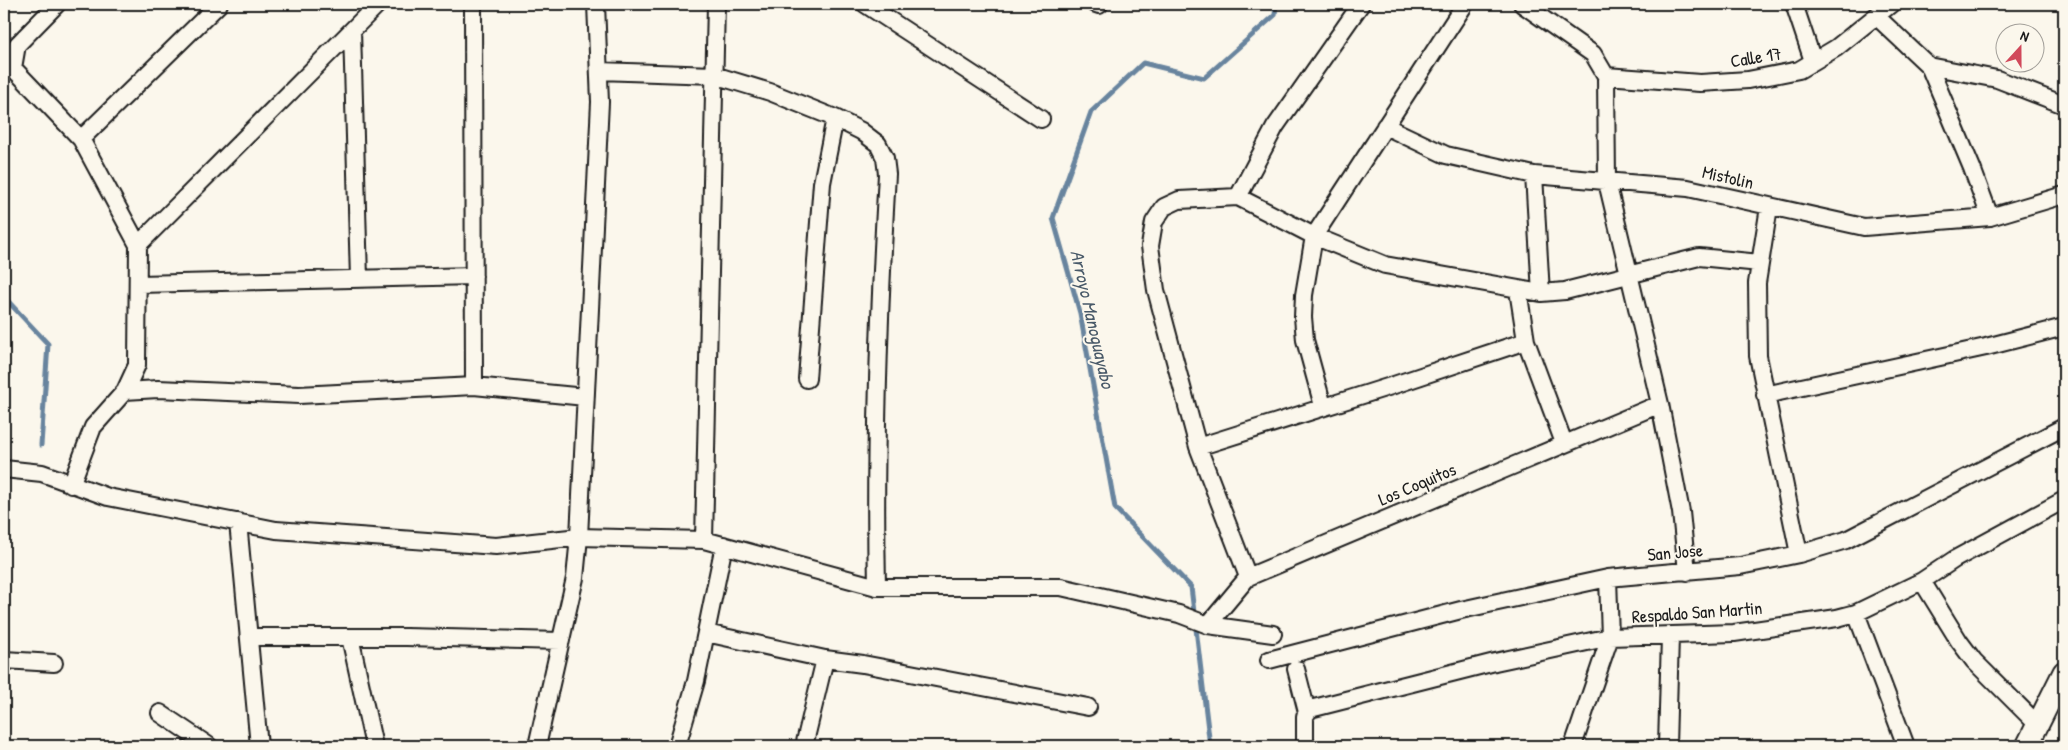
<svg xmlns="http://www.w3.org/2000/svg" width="2068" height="750" font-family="'Patrick Hand',sans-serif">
<rect width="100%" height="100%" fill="#fbf7ec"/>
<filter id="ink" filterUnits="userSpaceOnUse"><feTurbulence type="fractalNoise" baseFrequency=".02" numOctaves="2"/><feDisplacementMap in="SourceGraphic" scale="10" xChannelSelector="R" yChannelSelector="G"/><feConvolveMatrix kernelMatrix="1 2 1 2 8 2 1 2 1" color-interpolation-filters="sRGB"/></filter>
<g filter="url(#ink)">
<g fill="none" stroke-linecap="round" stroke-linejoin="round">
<path stroke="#67849e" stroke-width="5" d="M4,297l44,47 -7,101
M1210,746l-19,-159 -76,-79 -35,-195 -27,-95 38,-106 52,-49 61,15 71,-63 1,-11"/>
<g stroke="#1c1c1c" stroke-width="20">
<path id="minor" d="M57,4l-40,41 -4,23 68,71 57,106 -1,120 -12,26 -32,36 -22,58
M473,4l1,382
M865,4l176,115
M1096,4l3,1
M1522,4l71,50 13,22 1,106 53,222 21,108 6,60
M1794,4l19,57
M1877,17l52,49 43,102 18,49
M352,30l7,249
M1929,66l68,13 67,26
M599,71l115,4 56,17 65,26 26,13 17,13 7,14 2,16c-8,137 -13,275 -10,413
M1606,76l94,7 48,-3 51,-10 37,-22 55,-44
M1385,126l61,29 88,20 154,13 176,39 126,-10 74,-22
M81,139l138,-135
M1534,175l7,118
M1238,197l37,-70 86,-123
M1769,207l-12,76 1,73 41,198
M138,245l240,-241
M139,284l335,-8
M1518,290l8,51 38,102
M807,379l15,-196 13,-65
M125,391l33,-2 141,6 175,-9 111,11
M1765,395l221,-48 78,-20
M1323,406l-18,-66 -2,-23 1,-22 10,-59 151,-232
M1198,447l193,-61 135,-45
M4,469l38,4 66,24 168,33 220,16 83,-9 125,3 173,47h184l118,27 29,11 65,9
M238,522l21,224
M704,540l12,-536
M1248,577l-50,-130 -42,-157 -6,-44 4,-24 10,-15 15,-7 59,-3 76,39 71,29 156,28 24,-2 134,-34 61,6
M1922,581l37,60 15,20 63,63
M1856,613l50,133
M1208,625l40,-48 412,-173
M706,633l119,26 38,5 225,43
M250,637h156l155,4
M350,637l24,109
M4,660l50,3
M1269,660l192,-50 147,-32 132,-12 59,-12 47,-14 218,-113
M1296,669l11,43
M160,713l49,33
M537,746l38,-168 4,-41 21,-435 -4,-98
M677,746l19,-65 28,-136
M804,746l21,-87
M1305,746v-30l5,-7 185,-47 115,-25 124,-4 103,-15 19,-5 66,-32 33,-22 109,-59
M1573,746l37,-109 -2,-59
M1667,746l3,-110"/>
</g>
<g stroke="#1c1c1c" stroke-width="25">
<path id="tertiary" d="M2027,746l37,-74"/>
</g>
<use href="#minor" stroke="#fbf7ec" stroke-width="16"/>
<use href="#tertiary" stroke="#fbf7ec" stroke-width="21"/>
</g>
</g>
<g text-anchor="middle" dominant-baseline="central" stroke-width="4" stroke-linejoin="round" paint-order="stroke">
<g font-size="18" fill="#1c1c1c" stroke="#fbf7ec">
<text transform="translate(1756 57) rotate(-9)">Calle 17</text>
<text transform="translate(1728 177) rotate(13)">Mistolin</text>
<text transform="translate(1417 484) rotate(-23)">Los Coquitos</text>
<text transform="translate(1675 552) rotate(-5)">San Jose</text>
<text transform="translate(1697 612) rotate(-4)">Respaldo San Martin</text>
</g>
<g font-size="19" font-style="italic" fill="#485968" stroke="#fbf7ec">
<text transform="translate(1093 319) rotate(77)">Arroyo Manoguayabo</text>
</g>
</g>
<rect width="2068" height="750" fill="none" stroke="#fbf7ec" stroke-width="20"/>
<rect x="10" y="10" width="2048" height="730" fill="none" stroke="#1c1c1c" stroke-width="2" filter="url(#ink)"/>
<g transform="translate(2020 48) rotate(21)"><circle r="24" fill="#fbf7ec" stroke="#a29f99"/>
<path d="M0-4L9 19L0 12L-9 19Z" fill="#d1495b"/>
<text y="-8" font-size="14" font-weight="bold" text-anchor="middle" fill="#1c1c1c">N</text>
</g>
</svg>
